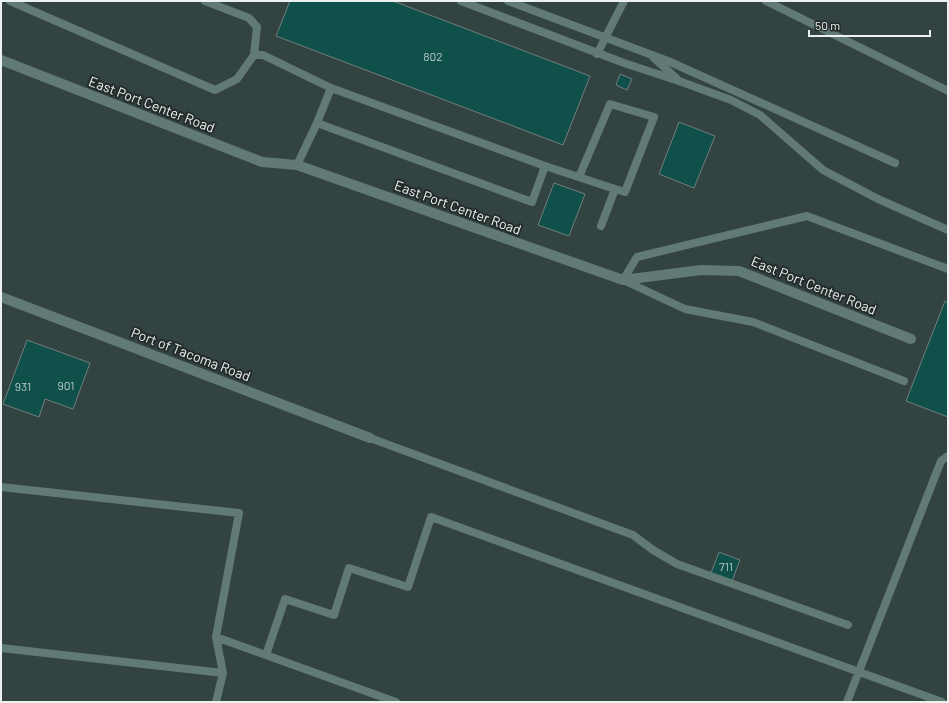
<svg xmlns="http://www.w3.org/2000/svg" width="949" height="703" font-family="Barlow,sans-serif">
<rect width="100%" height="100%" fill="#2d3735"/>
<path fill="#324341" d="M1,1h947v701h-947z"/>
<path fill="#10504a" stroke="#737e7c" d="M290,1h103l197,75 -27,69 -287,-109z
M620,74l12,5 -5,11 -11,-5z
M679,122l36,14 -21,52 -35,-14z
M554,183l31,11 -16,42 -31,-11z
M945,301l3,2v114l-42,-16z
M27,340l63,23 -17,46 -28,-10 -6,18 -36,-13z
M719,552l21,8 -8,21 -21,-8z"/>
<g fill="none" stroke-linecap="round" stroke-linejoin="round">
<path stroke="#627a76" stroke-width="8" d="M10,1l205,89 22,-11 17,-24h9l68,33
M205,1l44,17 8,9 -3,28
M461,1l163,62 55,18 52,19 29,15 63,55 55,29 70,31
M508,1l160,60 227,102
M766,1l182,90
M597,54l27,-53
M653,57l24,22
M297,165l20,-42 215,79 13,-36 -214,-78 -14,35
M545,166l70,23 10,3 29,-75 -44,-13 -31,73
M601,226l14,-37
M904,381l-151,-59 -68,-13 -62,-29 14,-23 170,-41 141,53
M370,438l263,97 20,15 24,14 171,61
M1,487l238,26 -23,124 7,36 -7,29
M216,637l180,65
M1,648l222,25
M266,655l19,-56 49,16 15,-47 59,19 23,-70 511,185
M847,702l94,-241 7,-5"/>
<path stroke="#627a76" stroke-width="10" d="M1,60l261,102 35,3 326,115 78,-10 38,1 172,68
M1,297l369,141"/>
</g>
<g text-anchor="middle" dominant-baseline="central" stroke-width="4" stroke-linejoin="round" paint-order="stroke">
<g font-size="12" fill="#b5cac7">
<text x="433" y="56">802</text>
<text x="66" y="385">901</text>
<text x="23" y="386">931</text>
<text x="726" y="566">711</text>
</g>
<g font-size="14" fill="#ecf2f1" stroke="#242c2b">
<text transform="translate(152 104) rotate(21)">East Port Center Road</text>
<text transform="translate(458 207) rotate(20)">East Port Center Road</text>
<text transform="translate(814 285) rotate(22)">East Port Center Road</text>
<text transform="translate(191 354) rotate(21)">Port of Tacoma Road</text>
</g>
</g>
<rect width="949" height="703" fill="none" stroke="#ecf2f1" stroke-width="4"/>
<path d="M809 30v6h121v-6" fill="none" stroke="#ecf2f1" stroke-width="2"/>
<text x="815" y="30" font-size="12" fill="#ecf2f1" stroke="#242c2b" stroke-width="3" paint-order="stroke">50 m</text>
</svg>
